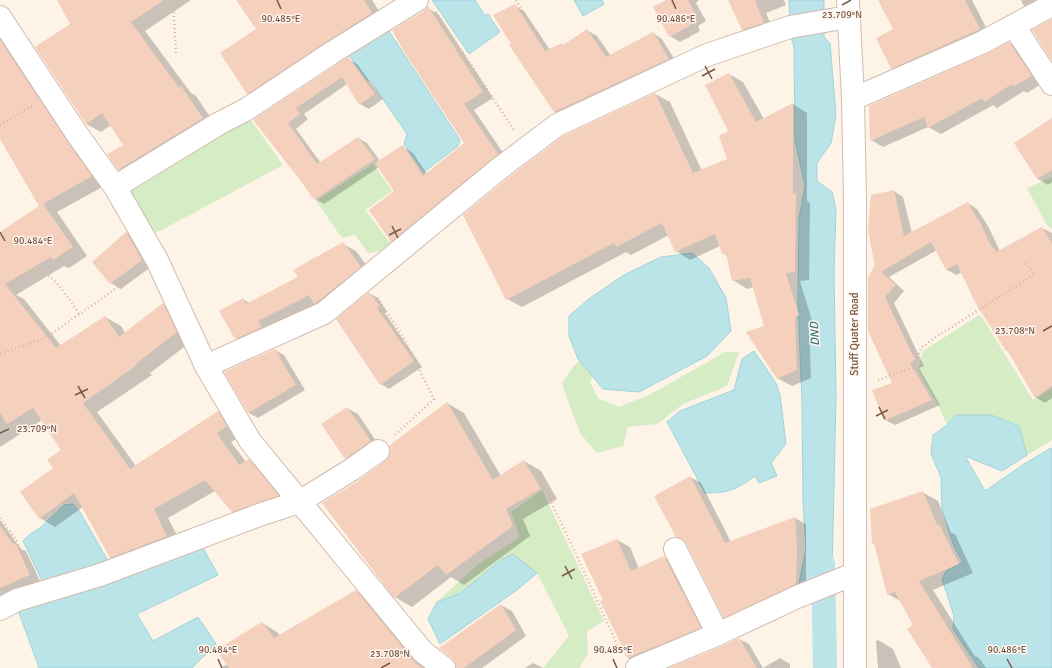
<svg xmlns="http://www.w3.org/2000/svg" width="1052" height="668" font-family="Signika,sans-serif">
<rect width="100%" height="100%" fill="#fdf3e7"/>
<path fill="#d6ecc4" d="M248,116l35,49 -129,69 -27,-47z
M373,164l19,27 -27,19 30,39 -27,4 -13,-18 -13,3 -26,-37z
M1052,177v52l-5,-4 -20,-37z
M979,315l4,4 50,81 19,-12v52l-25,15 -8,-29 -28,-11h-35l-9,10 -8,-18 -21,-37 5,-19z
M725,352h14l-12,34 -44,18 -26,20 -29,3 -5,19 -26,7 -17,-20 -18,-49 10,-16 11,-11 12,15 -5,10 8,16 21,9 32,-13z
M542,490l62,131 -17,10 1,22 -9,15h-36l26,-32 -32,-63 -24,-19 -12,6 -42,34 -22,8 40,-37 43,-28 -9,-25z"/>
<path fill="#bae4e8" stroke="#9fd5db" d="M432,0h43l10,16 3,-2 12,18 -31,22z
M574,0h28l2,4 -21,12z
M789,0h35v37l6,6 6,72 -5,28 -14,20v18l15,11 4,17 -2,63 2,123 -4,180 -34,14 8,-41 -3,-46 -1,-99 -4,-100 1,-85 6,-32 -10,-45 -1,-94 -4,-13z
M387,28l73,112 -2,6 -34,26 -20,-28 3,-10 -37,-54 -2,1 -20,-27z
M692,253l17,15 17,30 5,33 -24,25 -68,36 -36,-3 -25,-30 -9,-23v-20l21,-18 34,-23 37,-18z
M754,351l22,32 4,12 6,49 -15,19 6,13 -18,7 -4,-7c-19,14 -27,17 -50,17l-38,-71 13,-11 54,-21 8,-31z
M956,415h35l28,11 8,29 -25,16 -37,-15 20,35 39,-27 27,-16 1,1v219h-73l-26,-39 1,-13 -12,-37 4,-8 17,-9 -9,-15 -12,-38 -1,-32 -10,-23 2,-19 14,-10z
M73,504l7,8 28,49 -64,24 -21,-44 6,-6 11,-7 24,-23z
M201,544l17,31 -81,39 16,27 45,-24 18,27 -24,24h-153l-21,-58z
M513,554l24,19 -20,17 -77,54 -12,-25 9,-17 22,-8 42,-34z"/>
<path fill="#0003" d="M58,0h133l-46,31 46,62 5,3 21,31 -83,51 -15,-8 -11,-15 16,-10 -13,-20 -10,7 -15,-8 -14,-100z
M237,0h135l14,22 -123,79 -15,-8 9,-64z
M668,0h31l-3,3 10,18 -8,5 2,5 -20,11 -10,-6z
M730,0h54l2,5 -20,8 6,14 -21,7 -9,-5z
M879,0h93l18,35 -88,39 -11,-6 4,-38z
M1021,0h31l-18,11 -10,-5z
M514,5l10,6 26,39 12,-6 2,1 24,-14 9,5 14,20 42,-23 9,6 16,26 -113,52 -10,-5 -45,-66 2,-2z
M428,8l10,6 55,84 -19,12 34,50 -106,87 -10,-6 4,-50 -17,-24 -55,37 -9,-5 -60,-79 93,-61 9,5 26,35 -14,10 -9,-5 -13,-20 -43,30 4,5 -12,10 25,34 37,-25 9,5 13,18 23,-14 10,6 14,21 39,-31 -42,-132z
M0,19l106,166 -49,27 30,44 -18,12 -5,-2 -48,29 8,4 37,47 44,-29 16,9 4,7 38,-29 15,9 14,28 -42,32 2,2 -55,37 39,54 82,-54 15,9 9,15 -11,6 15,20 3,-2 15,9 29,35 -45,16 -16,-9 -17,-20 -47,27 14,27 -56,21 -16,-9 -27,-50 -28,20 -15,-9 15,-50 8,-18 -21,-30 -42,27v-214l40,-27 -40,-68z
M1009,43l13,7 21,33 -16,10 -3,-2 -27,17 -4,-3 -52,29 -13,-7 -45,20 -12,-7z
M729,74l14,8 21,37 29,-15 14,9v88l3,2 -1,77 -9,1 13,43 -4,1 2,53 -19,8 -15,-8 -11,-51 -12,-40 -7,2 -14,-9 -5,-24 -5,-3 -3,-7 -30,14 -14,-9 -7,-16 -38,20 -5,-3 -104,55 -15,-8 148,-205 15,8 32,69 27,-11z
M1052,119v63l-4,3 -10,-6 -23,-36z
M894,191l9,6 9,36 56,-30 9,6 11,17 12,25 42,-23 10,5v165l-7,5 -10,-6 -26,-45 -3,-2 -44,-78 -5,3 -10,-5 -10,-20 -48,27 15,14 -10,12 30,63 -5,2 21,37 -45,20 -10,-5 8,-37 -16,-115z
M127,233l10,6 15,27 -31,23 -10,-6z
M343,244l13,7 17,23 -124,72 -13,-8 7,-39 6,4 50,-25z
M369,293l9,5 9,14 -2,1 37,54 -33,22 -8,-5z
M275,350l9,5 21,35 -47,28 -9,-5 -24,-41z
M447,403l17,10 37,63 23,-15 17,10 16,28 -34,20 7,17 -66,49 -13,-8 -39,30 -17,-10 -37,-116 28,-19z
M347,408l11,6 22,33 -24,17 -10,-6z
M690,477l11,6 30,59 64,-24 11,6v66l-71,33 -11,-6 -37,-74 -32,-46z
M922,492l16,9 13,32 4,1 18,39 -40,17 41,65 6,4 6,9h-53l-18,-43 -13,-23 -14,-8 -13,-49 -2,-2z
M0,520l21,29 5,2 14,30 -40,18z
M617,540l13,7 9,22 25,-12 13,7 35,71 -71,31 -12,-7 -28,-57 4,-2z
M356,591l15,9 56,68h-206l6,-4 35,-41 15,9 3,3z
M501,605l11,6 14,25 -44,32h-25z
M739,639l10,5 14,24h-92z
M878,640l15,9 8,19h-23l-2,-27z
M780,658l10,6v4h-27z
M533,663l10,5h-18z"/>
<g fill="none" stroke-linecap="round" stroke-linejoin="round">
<path stroke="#bae4e8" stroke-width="24" d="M823,564l2,104"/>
</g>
<path fill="#f4d0bd" d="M57,0h107l-33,22 48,66 2,-2 22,32 -85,52 -11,-16 16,-9 -21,-32 -16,11 -51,-77 35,-23z
M236,0h128l8,13 -46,29 -79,52 -27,-41 36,-24z
M666,0h22l8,15 -8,5 3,5 -22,12 -16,-30z
M728,0h27l9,23 -22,7z
M878,0h87l15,29 -89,40 -15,-31 17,-9z
M515,4l30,47 17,-8 1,2 24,-16 19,28 47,-25 16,27 -115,53 -45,-67 2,-1 -18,-29z
M428,6l55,86 -19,12 34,50 -107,88 -22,-32 25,-19 -19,-28 28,-18 20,31 41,-33 -59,-90 -13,-23 32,-19z
M1052,19v42l-20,-31z
M0,40l67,101 25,35 -49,28 30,43 -20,13 -2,-3 -46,27 51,64 49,-32 14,21 44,-34 14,29 -41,32 1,1 -54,38 47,66 88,-58 9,15 -10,7 22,32 10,-6 30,37 -47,16 -27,-32 -51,29 13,27 -57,22 -36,-65 -35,26 -19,-27 33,-24 -6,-8 14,-10 -28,-42 -26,16 -7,-11v-181l39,-26 -39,-67z
M1009,42l23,34 -18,10 -2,-2 -28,18 -2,-4 -54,30 -4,-11 -54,24 -1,-35 117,-52z
M348,57l27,37 -16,11 -17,-28 -46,31 4,6 -12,9 29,41 41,-27 17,22 -61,41 -14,-20 -47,-60z
M729,73l27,49 37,-19v91l3,-1 -1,79 -9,1 13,42 -4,2 2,53 -20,9 -31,-47 18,-6 -14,-48 -18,3 -6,-28 -4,1 -7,-20 -40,18 -13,-29 -46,24 -2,-4 -108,57 -43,-85 45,-37 55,-42 92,-43 38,80 34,-14 -8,-23 9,-5 -23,-46z
M1052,118v52l-15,9 -23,-36z
M894,190l10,46 64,-34 10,18h1l13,28 1,-1 3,5 46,-25 10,16v143l-17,12 -28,-48 -1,1 -31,-49 -18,-38 -11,6 -15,-28 -50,30 15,13 -11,12 30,63 -5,3 22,37 -48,21 -12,-31 20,-7 -24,-52v-53l6,-12 1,1 -7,-37 3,-35z
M126,232l16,28 -32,24 -18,-22z
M343,242l18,25 -44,35 -3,2 -5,-9 -51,26 4,6 -27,12 -16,-28 24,-13 3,6 52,-27 -5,-7z
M369,292l11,14 -3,2 37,53 -34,24 -44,-66z
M275,349l21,36 -48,28 -24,-41z
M447,402l46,78 31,-20 17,29 -35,20 7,17 -67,49 -8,-10 -44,33 -72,-95 36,-22 27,-20 4,-5 1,-6 -1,-4z
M347,407l24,34 -26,18 -24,-35z
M690,476l35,67 70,-26 2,29 -1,38 -72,34 -38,-75 -4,-4 -6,-2 -22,-41z
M923,491l14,34 2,-1 20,40 -40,17 54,87h-41l-25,-39 6,-4 -18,-33 -8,3 -13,-52 -2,1 -2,-35z
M0,526l14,19 2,-1 14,31 -30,13z
M617,539l14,32 33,-15 37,72 -69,28 -4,3 -28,-58 3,-1 -22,-46z
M356,590l60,74 7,4h-194l-13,-18 46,-28 12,16z
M501,604l15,26 -52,38h-8l-1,-5 -3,-5 -13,-10z
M739,638l18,30h-88l54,-22z"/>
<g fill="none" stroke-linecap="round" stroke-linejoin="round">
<g stroke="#d3bcae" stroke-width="24">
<path id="minor" d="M848,0l5,99 2,101v468
M0,17l77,117 38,53 42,73 49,106 44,75 173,211 21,16
M1014,26l38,58
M853,99l128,-56 71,-38
M115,187l103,-63 29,-15 86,-57 84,-52
M206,366l118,-53 176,-145 57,-43 150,-70 83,-28 58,-10
M675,549l43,85
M0,609l17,-9 83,-25 162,-61 37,-12 52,-32 27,-19
M637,668l81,-34 79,-37 57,-23"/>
</g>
<path stroke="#dab39f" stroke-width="2.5" stroke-dasharray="1 3" stroke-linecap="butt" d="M173,0l3,54
M516,0l24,40
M436,12l78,118
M683,31l6,7
M0,125l32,-19
M17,279l12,-6 11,-4c19,13 26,26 39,45
M377,298l25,37 32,64 -40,37
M0,354l47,-17 91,-64
M878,380l36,-13 7,-19 15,-11 99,-63 -12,-13
M541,481l35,73 45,99
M0,518l17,23 13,32"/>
<use href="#minor" stroke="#fff" stroke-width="22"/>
</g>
<path fill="none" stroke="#795849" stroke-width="1.5" d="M277,0l4,9M672,0l4,9M842,5l9,-5M705,66l7,13M702,76l13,-7M392,226l6,12M0,232l5,9M389,235l12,-6M1043,331l9,-5M78,386l7,12M75,395l13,-6M879,407l6,12M876,416l12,-6M0,433l9,-4M565,566l7,13M562,576l13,-7M218,659l4,9M613,659l4,9M1007,659l5,9M381,668l9,-5"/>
<g text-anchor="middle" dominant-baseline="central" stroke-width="3" stroke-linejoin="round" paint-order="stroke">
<g font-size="11" fill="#795849" stroke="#fff7ee">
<text transform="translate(854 334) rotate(-90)">Stuff Quater Road</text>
</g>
<g font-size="12" font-style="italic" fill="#3c777e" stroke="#fff7ee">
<text transform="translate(815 334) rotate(-92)">DND</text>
</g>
</g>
<g font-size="10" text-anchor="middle" fill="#795849" stroke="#fff7ee" stroke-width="3" stroke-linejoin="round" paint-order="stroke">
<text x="842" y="18">23.709°N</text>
<text x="281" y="22">90.485°E</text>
<text x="676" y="22">90.486°E</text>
<text x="33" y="244">90.484°E</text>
<text x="1015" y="334">23.708°N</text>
<text x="37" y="432">23.709°N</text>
<text x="218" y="653">90.484°E</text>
<text x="613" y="653">90.485°E</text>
<text x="1007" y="653">90.486°E</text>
<text x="390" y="657">23.708°N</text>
</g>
</svg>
